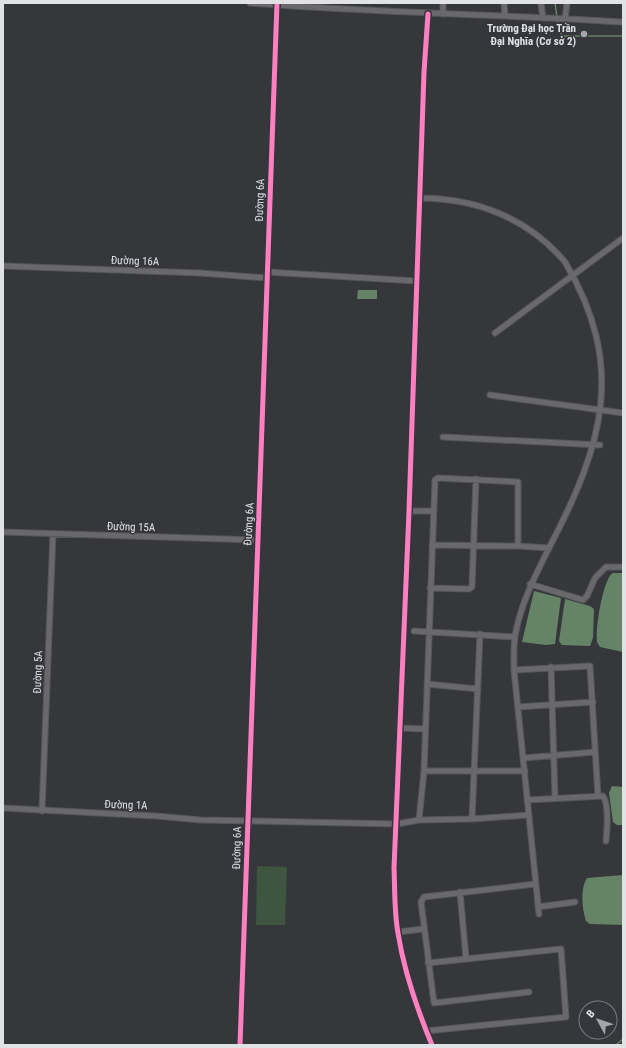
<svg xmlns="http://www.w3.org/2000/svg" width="626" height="1048" font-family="'Roboto Condensed',sans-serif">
<rect width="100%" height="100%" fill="#36373b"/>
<path fill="#3e553f" d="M257,866l30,1 -2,58h-29z"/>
<path fill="#658367" d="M358,290h19v9h-20z
M613,573h10v79l-23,-5c-1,-2 -2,-3 -3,-5 -2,-12 6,-64 16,-69z
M534,591l27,7 -6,46 -9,1 -24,-3z
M565,599l25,7 4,3 -1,29 -3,8 -28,-1 -3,-4z
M612,786l11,1v38h-6l-4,-3 -4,-29z
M623,875v50l-33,-1 -4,-3c-4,-12 -6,-32 1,-43z"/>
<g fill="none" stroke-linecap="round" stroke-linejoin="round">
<path stroke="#658367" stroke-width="1.5" d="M555,3l2,14
M557,21l5,15h61
M616,1045l7,-6"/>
<g stroke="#555659" stroke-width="7">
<path id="street" d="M250,3c124,10 249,11 373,19
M504,3l1,13
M541,3l2,15
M428,14l-4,58 -15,439 -15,357c1,21 0,43 4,65 6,38 19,76 34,112
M443,14v-11
M565,19l2,-16
M419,198c57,0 109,20 146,64 61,103 39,181 -15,284 -14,28 -28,55 -34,85 -3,12 -2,27 -2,39l25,244
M3,266l197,7 67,5
M267,272l149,9
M495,333l128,-95
M490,395l133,18
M443,437l157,8
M409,511h25
M3,532l255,8
M432,545l86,1 31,2
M530,584l53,16 4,-4 8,-18 11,-11h17
M430,588l39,1 3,-2 4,-108
M414,631l101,6
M480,634l-8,185 57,-4
M551,667l4,131
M514,670l76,-4 8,130
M427,684l51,5
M518,707l75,-5
M399,728l26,1
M524,758l71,-6
M424,771h101
M527,800l76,-4c6,8 4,35 3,45
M3,808l153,8 45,4 196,4 22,-4 5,-49 11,-291 3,-2 80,4v64
M42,811l11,-277
M419,820l53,-1
M460,892l6,66
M538,907l37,-5
M398,932l25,-3
M529,992l-95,11 -13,-101 3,-5 111,-13
M426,1031l140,-14 -5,-68 -133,14
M240,1045l37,-1042"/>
</g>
<use href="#street" stroke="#69696c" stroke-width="5"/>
<g stroke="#35363c" stroke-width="8">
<path id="cycleway" d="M428,14l-4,58 -15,439 -15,357c1,21 0,43 4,65 6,38 19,76 34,112
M240,1045l37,-1042"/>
</g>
<use href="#cycleway" stroke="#ff80c0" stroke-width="5"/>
</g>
<circle fill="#a5a6aa" stroke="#35363c" stroke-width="1.5" cx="584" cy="34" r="4"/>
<g text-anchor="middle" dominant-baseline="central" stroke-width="3" stroke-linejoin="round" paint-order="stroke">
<g font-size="11" font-weight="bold" fill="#e1e2e6" stroke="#35363c" text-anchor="end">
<text x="576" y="28">Trường Đại học Trần<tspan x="576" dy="13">Đại Nghĩa (Cơ sở 2)</tspan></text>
</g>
<g font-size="11" fill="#e1e2e6" stroke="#35363c">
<text transform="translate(260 200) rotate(-88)">Đường 6A</text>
<text transform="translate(135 261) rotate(2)">Đường 16A</text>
<text transform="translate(249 524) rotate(-87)">Đường 6A</text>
<text transform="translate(131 527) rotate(2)">Đường 15A</text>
<text transform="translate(38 672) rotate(-88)">Đường 5A</text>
<text transform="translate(126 805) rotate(2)">Đường 1A</text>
<text transform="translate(237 848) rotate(-89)">Đường 6A</text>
</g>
</g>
<rect width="626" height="1048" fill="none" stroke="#e1e2e6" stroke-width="8"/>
<g transform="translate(598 1020) rotate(310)"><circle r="19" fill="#35363c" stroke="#7a7b80"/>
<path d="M0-3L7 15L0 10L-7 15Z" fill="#a5a6aa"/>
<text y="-6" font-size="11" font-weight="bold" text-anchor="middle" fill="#e1e2e6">B</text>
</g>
</svg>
